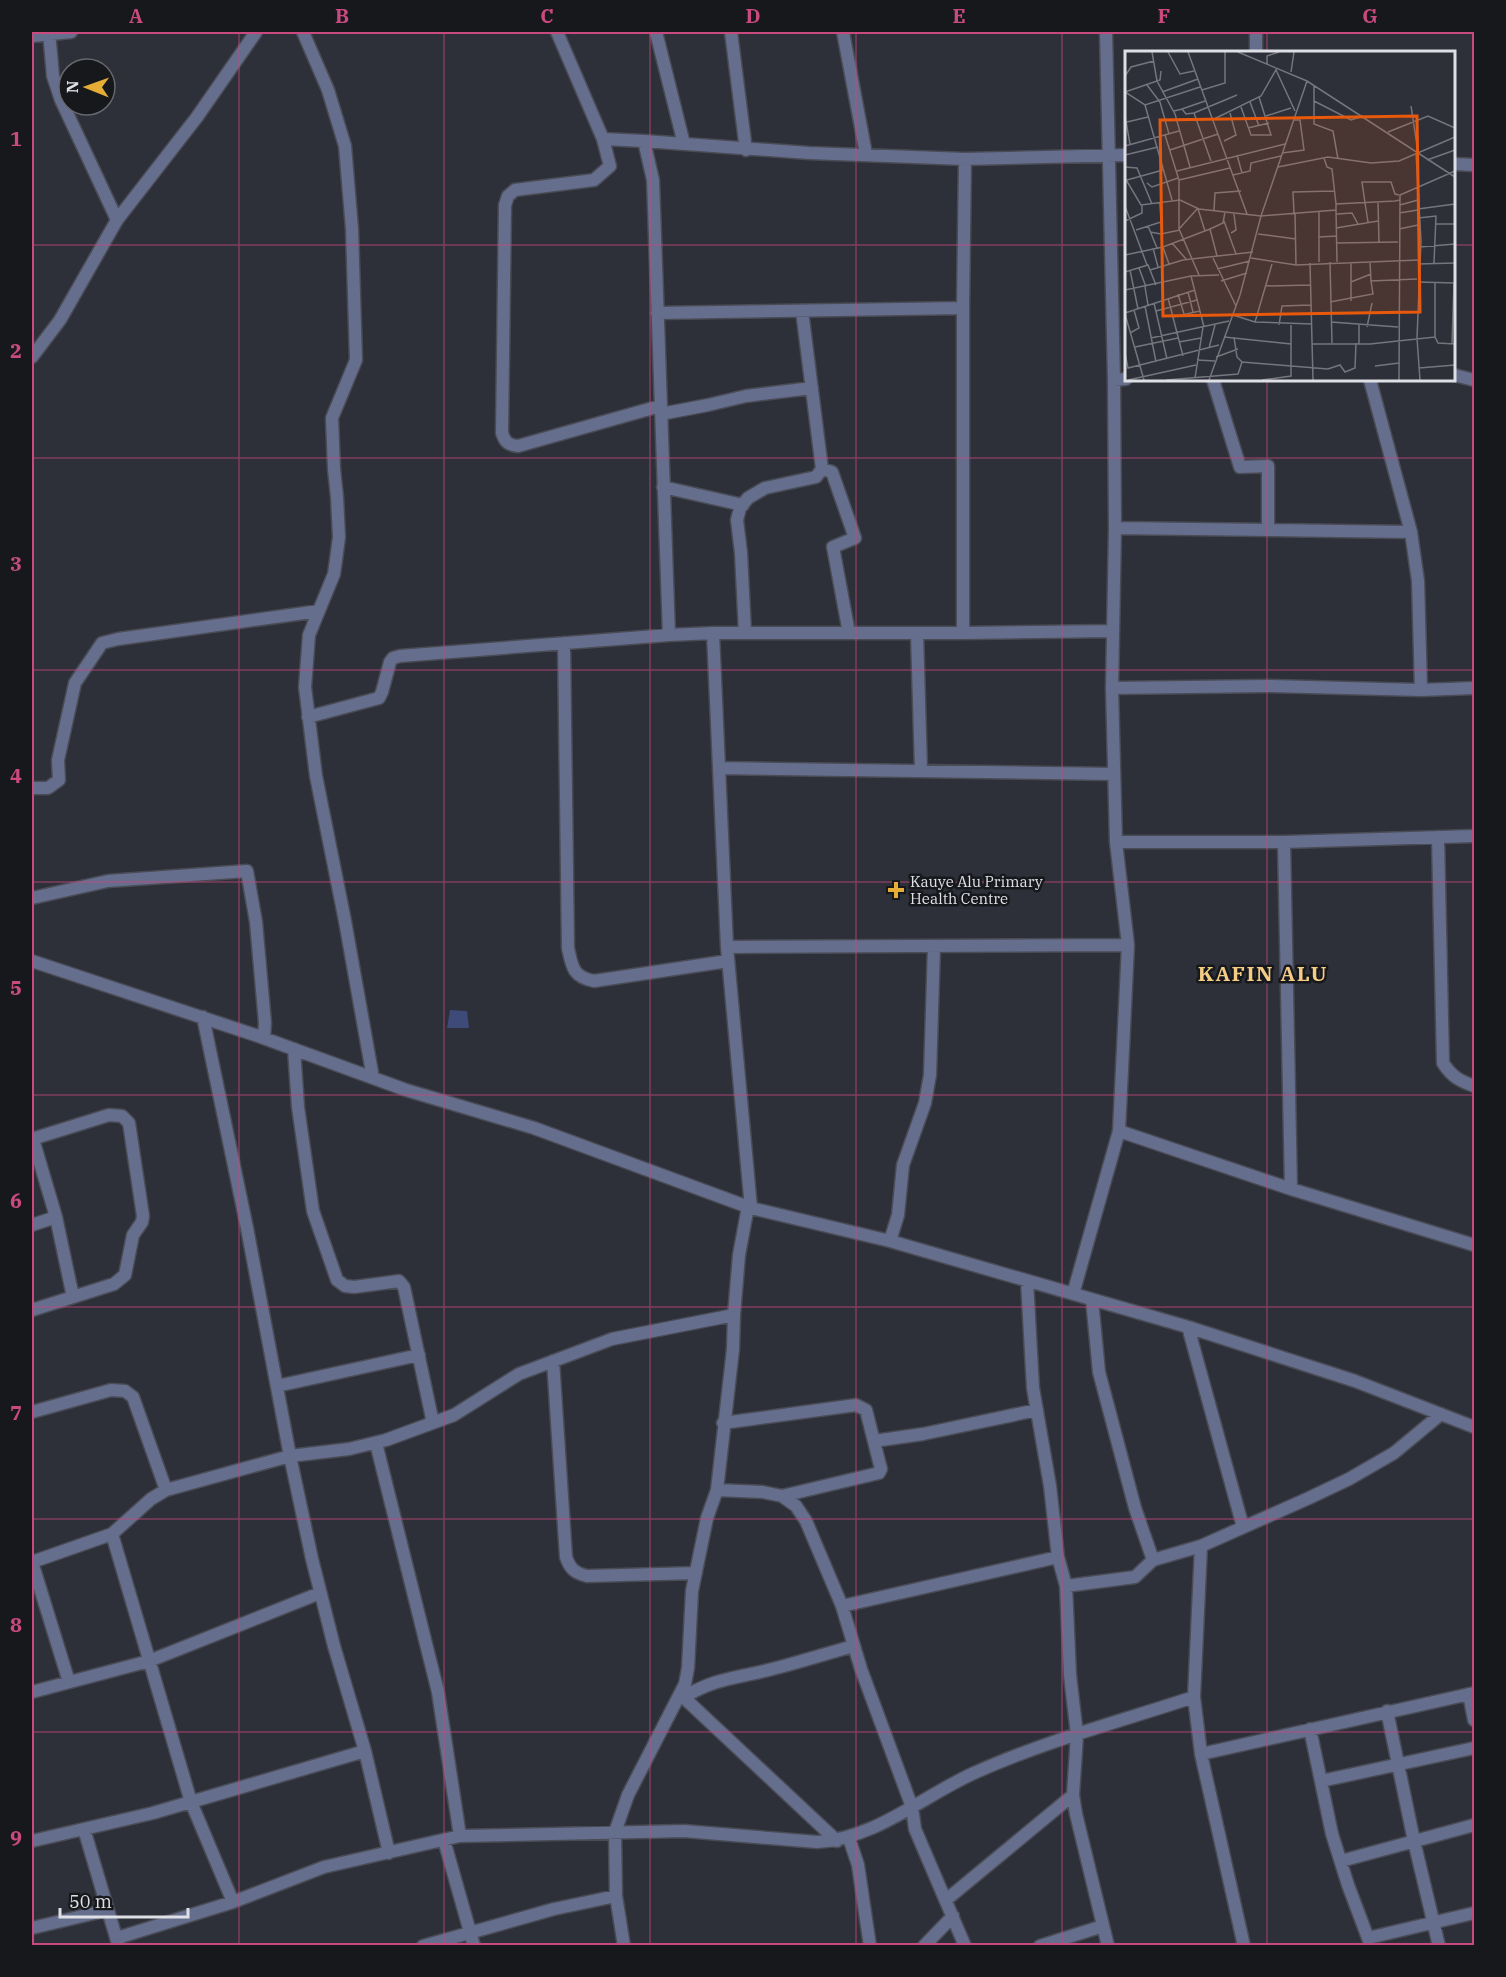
<svg xmlns="http://www.w3.org/2000/svg" width="1506" height="1977" font-family="'IBM Plex Serif',serif">
<rect width="100%" height="100%" fill="#2d2f39"/>
<path fill="#3e4a77" d="M450,1010l17,1 2,17h-22z"/>
<g fill="none" stroke-linecap="round" stroke-linejoin="round">
<g stroke="#494b55" stroke-width="15">
<path id="minor" d="M49,32l4,44 8,24 56,120
M303,32l25,58 17,56 7,83 4,131 -24,58 2,51 3,28 2,40 -3,23 -2,14 -25,61 -4,52 11,89 29,145 28,157
M557,32l46,107 41,2 9,39 16,455 44,-2 14,314 24,261 -4,4 -8,43 -5,60 -1,34 -16,141 -10,28 -15,73 -4,77 -3,16 -57,111 -13,37 1,64 8,50
M656,32l28,112
M731,32l15,118
M843,32l23,122
M1256,32v20
M32,36l39,-4
M603,139l7,27 -16,14 -79,10 -7,6 -3,9 -3,228c3,9 6,12 16,13l142,-40
M644,141l165,12 156,6 161,-4
M1454,164l20,1
M657,313l306,-5
M32,357l28,-37 57,-100 80,-103 59,-85
M1454,375l20,5
M1114,380l12,-1
M1213,380l27,87 28,-1v64
M1370,380l41,152 7,49 3,109
M661,414l47,-9 38,-9 66,-8
M822,469l10,3 23,66 -22,9 16,86
M663,487l80,18
M1115,528l296,4
M713,633h250l150,-2
M745,633l-4,-80 -4,-33 3,-12 8,-10 17,-10 51,-11 6,-8 -20,-158
M917,633l4,137
M963,633v-325l2,-149
M564,643l4,305c4,19 5,29 26,33l134,-20
M1112,688l156,-2 153,4 53,-2
M308,717l71,-19 3,-6 8,-30 3,-4 7,-2 269,-21
M719,768l395,6
M32,788h16l11,-8 -1,-20 17,-77 27,-40 16,-4 201,-28
M1438,837l5,226c9,14 17,18 31,23
M1116,842h168l190,-6
M1284,842l7,347
M32,898l76,-17 139,-10 9,51 9,101 -1,15
M727,947l401,-2
M32,961l223,74 151,55 128,38 217,80 139,33 298,86 167,54 119,46
M203,1017l44,211 43,228 22,103 22,87 31,105 24,102
M294,1049l4,58 15,104 24,69 8,6 9,1 45,-6 5,6 29,136
M1119,1131l172,58 183,56
M32,1139l77,-24 13,1 7,7 14,93 -1,6 -9,13 -8,40 -11,9 -82,26
M33,1139l23,78 17,80
M32,1225l24,-8
M890,1241l8,-26 5,-50 22,-62 5,-28 4,-129
M1027,1281l6,107 17,98 8,71 8,29 4,89 7,60 -4,60 3,19 32,132
M1073,1294l46,-163 9,-186 -12,-103 -4,-154 3,-160 -1,-148 -8,-348
M1092,1300l7,72 36,136 18,52
M1188,1327l55,200
M553,1361l13,196c4,12 9,16 21,19l109,-3
M277,1386l142,-31
M32,1412l79,-22 14,1 8,6 33,93
M723,1423l133,-18 10,5 15,59 -2,4 -97,23
M874,1441l49,-7 114,-24
M376,1443l62,249 22,144
M717,1490l46,2 19,4 14,10 10,15 36,85 19,63 51,138 3,22 50,117
M112,1534l79,268 42,100
M1201,1546l-7,151 7,57 43,192
M32,1562l80,-28 39,-35 15,-9 124,-34 59,-7 37,-9 68,-25 65,-41 93,-35 122,-24
M32,1562l37,120
M1066,1586l69,-9 18,-17 48,-14 108,-48 40,-19 45,-26 47,-39
M842,1606l216,-49
M32,1692l117,-31 171,-68
M680,1694l157,147
M1469,1694l5,26
M684,1697c30,-18 47,-18 80,-26 30,-7 60,-17 90,-25
M1387,1711l27,130 25,105
M1310,1729l22,105 16,51 23,61
M1201,1754l273,-61
M1321,1781l153,-33
M84,1829l34,115
M849,1838l9,27 12,81
M444,1840l30,106
M32,1841l121,-28 212,-62
M1341,1861l133,-36
M946,1900l127,-105
M32,1928l76,-18
M117,1938l116,-36 91,-35 136,-31 224,-5 133,11c58,-3 106,-46 157,-69 71,-32 147,-52 220,-76
M1368,1938l106,-25
M423,1946l131,-37 62,-13
M924,1946l29,-30
M1040,1946l63,-20"/>
</g>
<use href="#minor" stroke="#656e8d" stroke-width="12"/>
</g>
<path fill="none" stroke="#c94a7e" stroke-width="1.5" stroke-opacity="0.55" d="M239,32v1914M444,32v1914M650,32v1914M856,32v1914M1062,32v1914M1267,32v20M32,245h1094M1454,245h20M1267,380v1566M32,458h1442M32,670h1442M32,882h1442M32,1095h1442M32,1307h1442M32,1519h1442M32,1732h1442"/>
<path fill="#e5ad36" stroke="#16181c" stroke-width="2" d="M893 881h6v6h6v6h-6v6h-6v-6h-6v-6h6z"/>
<g text-anchor="middle" dominant-baseline="central" stroke-width="5" stroke-linejoin="round" paint-order="stroke">
<g font-size="15" fill="#dfe0e6" stroke="#16181c" text-anchor="start">
<text x="910" y="881">Kauye Alu Primary<tspan x="910" dy="17">Health Centre</tspan></text>
</g>
<g font-size="21" font-weight="bold" letter-spacing="1.5" fill="#f4cc85" stroke="#16181c">
<text x="1263" y="973">KAFIN ALU</text>
</g>
</g>
<g transform="translate(1125 51)">
<rect width="330" height="330" fill="#2d2f39"/>
<path fill="none" stroke="#74767e" stroke-width="1.5" d="M27,1l5,29 18,33 15,53M43,1l12,22 14,-3M63,1l59,162M113,1l69,29 148,96M142,14v-9l12,-4M151,19l19,41M36,20l-1,9 -35,12 20,13 55,-18M166,21l3,-20M0,25l6,-9 23,-6M22,34l13,17 9,32M189,35v38l19,7 5,28M77,39l23,-7v-31M37,41l36,-13M189,50l37,19 12,-4M125,51l9,24M20,54l27,95M286,55l7,46M116,56l10,28h20l-12,-38M57,58l23,-8M49,60l8,-2 4,5 8,-1 43,-18M69,62l17,48M0,65l5,28M141,65l25,-8M87,69l49,-24 16,-28M2,71l21,-5M123,77l21,-5M263,81l40,-16 27,12M40,84l14,45v49l20,46M99,90l12,-6 -6,-22M0,95l54,-15M45,99l48,-16M157,102l22,-3 -4,-30h-7M291,102l5,88 -4,97 3,42M0,104l33,-8M112,104l5,18M199,107l3,9 5,2 4,35M302,109l28,-10M0,116l12,1 15,36M153,116l50,-10 43,6 28,-2 56,-24M52,120l108,-27M108,124l17,-4 1,-8 30,-7M0,127l16,27 39,-5 19,9 62,7 75,-6v-6l59,-3 5,-1v-5l55,-24M2,129l36,-10M54,129l51,-12M22,132l5,4 26,-9M253,151l1,40M240,152l-3,-21h29l4,12 4,1M240,152l3,19M275,154l18,-5M0,155l22,59M73,158l7,22M293,158l37,-5M89,159l1,-17 26,-2M211,159l1,52M194,160v51M169,162l-1,-21 42,-1M170,162l1,52M274,162l19,-3M212,163l15,-1 6,11M293,167l18,-2 -2,47M0,170l17,-8v-8M99,170l12,33M311,173h19M23,175l9,22M211,177l42,-7M54,178l19,-21M85,178l7,27M274,178l19,-4M11,179l25,-8 -1,-20M25,181l11,2 19,-4M106,182l5,-3 -2,-16M133,183l38,5M194,186l18,-1M47,192l14,16M212,192l61,-1M38,196l6,17M295,196l35,-3M28,197l5,19M0,204l38,-8 47,-18 13,-6 2,-11M88,207l23,48M126,207l45,7 123,-5M205,211l2,81M226,211v39M245,211l1,19M185,212l3,117M147,213l-17,58 57,2M293,213l37,-1M14,217l7,19M92,218l33,-8M5,219l8,39M25,219l33,-10 70,-8M0,221l23,-7 8,20M66,225l13,51M96,230l26,-8M226,231l20,-8M293,231l37,1M140,235l45,-1M20,236l3,18M0,239l66,-14 28,-1M63,241l5,20M53,243l6,20M43,247l15,58M205,251l43,-8 -2,-13 46,-2M29,252l13,56M20,255l11,56M31,260l41,-11M0,262l70,-23M0,263l19,66M108,264l22,7M48,266l27,-6M206,271l67,5M234,273v20M154,274l3,-19 29,-1M166,274v19M242,276l5,-24M5,282l9,-5 -5,-18M99,286l67,7v32l-29,4M109,286l3,20 5,5 86,7 12,-4 5,7 10,-4 1,-25M310,286v-55M26,287l78,-17M54,291l22,-4M187,293h58l65,-7 3,6 17,1M327,293l2,-61M10,296l43,-9M84,297l6,-23M0,302l3,15 91,-23M91,306l22,-8M72,309l18,1M250,315l24,-3M294,317l36,-3M70,327l8,-51M3,329l68,-15M41,329l72,-6 4,-12M84,329l31,-85 21,-79 46,-135M274,329l1,-180"/>
<path fill="#e8590c" fill-opacity="0.15" stroke="#e8590c" stroke-width="3" d="M292,65l3,196 -257,4 -3,-196z"/>
<rect width="330" height="330" fill="none" stroke="#dfe0e6" stroke-width="3"/>
</g>
<rect width="1506" height="1977" fill="none" stroke="#16181c" stroke-width="66"/>
<g transform="translate(87 87) rotate(271)"><circle r="28" fill="#16181c" stroke="#66686d" stroke-width="1.5"/>
<path d="M0-4.5L10 22L0 15L-10 22Z" fill="#e5ad36"/>
<text y="-9" font-size="16" font-weight="bold" text-anchor="middle" fill="#dfe0e6">N</text>
</g>
<path d="M60 1908v9h128v-9" fill="none" stroke="#dfe0e6" stroke-width="3"/>
<text x="69" y="1908" font-size="18" fill="#dfe0e6" stroke="#16181c" stroke-width="4.5" paint-order="stroke">50 m</text>
<rect x="33" y="33" width="1440" height="1911" fill="none" stroke="#c94a7e" stroke-width="2"/>
<g font-size="20" text-anchor="middle" font-weight="bold" fill="#c94a7e">
<text x="136" y="23">A</text>
<text x="342" y="23">B</text>
<text x="547" y="23">C</text>
<text x="753" y="23">D</text>
<text x="959" y="23">E</text>
<text x="1164" y="23">F</text>
<text x="1370" y="23">G</text>
<text x="16" y="146">1</text>
<text x="16" y="358">2</text>
<text x="16" y="571">3</text>
<text x="16" y="783">4</text>
<text x="16" y="995">5</text>
<text x="16" y="1208">6</text>
<text x="16" y="1420">7</text>
<text x="16" y="1632">8</text>
<text x="16" y="1845">9</text>
</g>
</svg>
